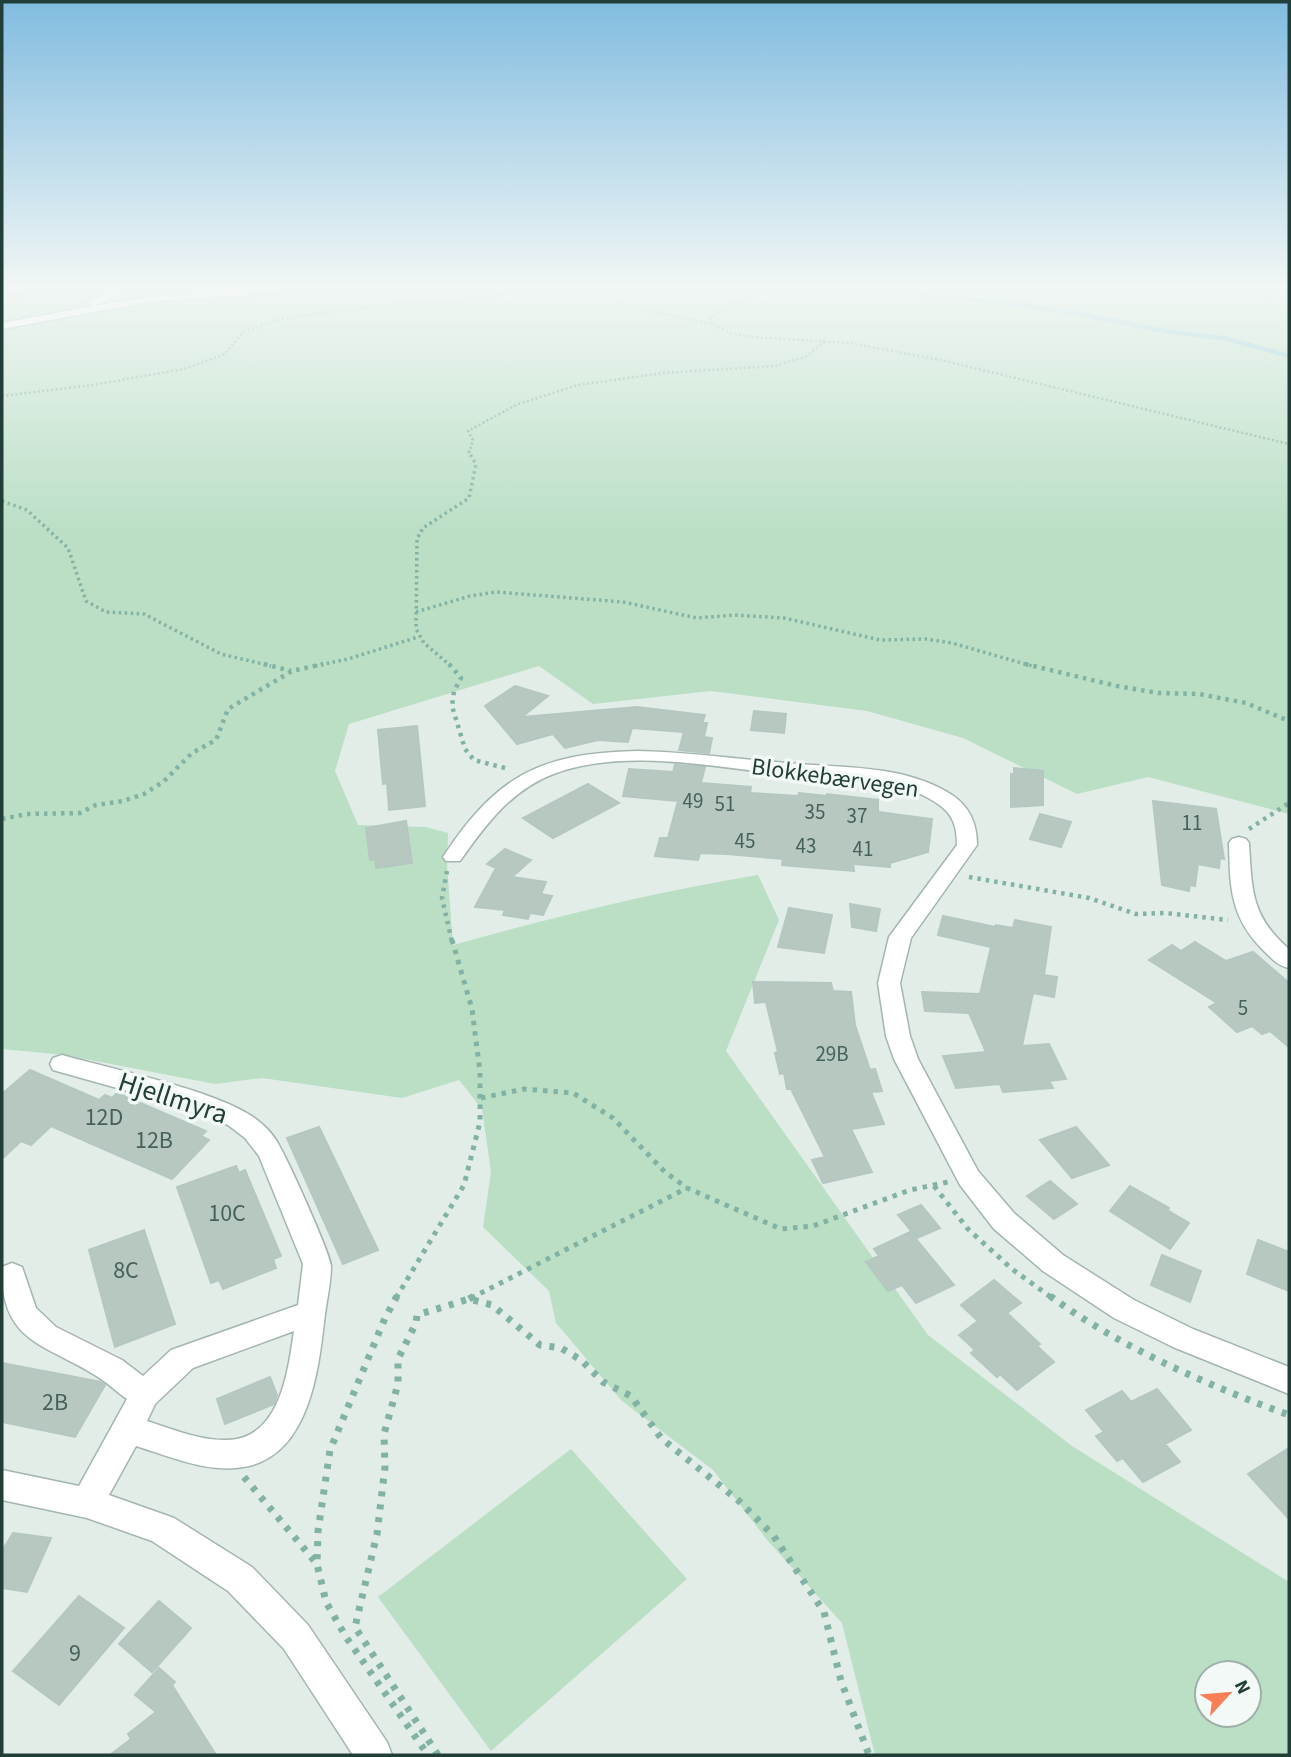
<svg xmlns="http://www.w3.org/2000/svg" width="1291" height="1757" font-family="'Source Sans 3',sans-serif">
<rect width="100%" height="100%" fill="#e2ede8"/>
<path fill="#badfc5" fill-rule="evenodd" d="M2,286h1287v528l-141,-37 -71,17 -114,-56 -96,-27 -156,-20 -118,13 -54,-38 -190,58 -14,47 23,54 68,2 22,6 -1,31 6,81c101,-28 201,-53 305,-70l21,45 -53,131 202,284 144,111 217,136v173h-414l-33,-132 -74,-82 -55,-71 -91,-69 -66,-78 -7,-32 -66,-64 8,-55 -9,-63 -23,-29 -57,18 -140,-20 -47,6 -151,-29 -62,-6zM1207,1673h42v42h-42z
M571,1449l116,130 -196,172 -113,-154z"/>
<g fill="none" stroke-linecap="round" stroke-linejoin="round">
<path stroke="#88c8d5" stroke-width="4.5" d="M895,286l34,11 35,1 107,14 94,19 63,8 61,17"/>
<path fill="#88c8d5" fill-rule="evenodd" d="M2,286h66l-3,5 -8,2 -55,5z"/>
</g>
<path fill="#b7c8c1" stroke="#b4c7c0" stroke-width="2" d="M515,686l33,10 -26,21 115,-10 68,8 -3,8h5l-3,14 8,1 -3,15 -30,-3 5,-18 -52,-4 -4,14 -30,-2 -33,8 -12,-14 -36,10 -32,-38z
M754,711l32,3 -2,19 -33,-3z
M417,726l8,80 -36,4 -2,-27 -4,1 -5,-54z
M675,765l30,2 -4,16 50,4 -1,6 48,3 1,-3 28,3v-2l51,6v12l54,7 -4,33 -38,11v4l-37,-3 1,7 -72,-6 1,-6 -56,-5 -27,-1 -2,7 -43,-4 5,-18h8l10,-37 -55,-5 6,-27 44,3z
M1014,768l29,3v34l-32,2v-33l3,1z
M588,784l31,19 -66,35 -30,-20z
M1153,801l63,8 8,50 -4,-1 -1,10 -21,-4 -3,22 -5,-1 -1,6 -27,-6z
M1040,814l31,8 -10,25 -31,-8z
M406,821l6,42 -36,5 -1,-9 -5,1 -4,-32z
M505,849l26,11 -19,17 34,5 -5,12 11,2 -9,19 -13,-2 -2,6 -25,-4 2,-5 -30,-3 21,-39 -9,-4z
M850,904l30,5 -4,22 -24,-4z
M789,908l43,7 -8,38 -46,-6z
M943,916l52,11 1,-2 17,3 2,-8 36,7 -7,48 13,2 -3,20 -21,-4 -11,53 27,-2 17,35 -17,2 4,7 -50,4 -3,-8 -44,4 -13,-32 43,-4 -17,-39 -44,-2 -3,-19 58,2 11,-47 -53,-12z
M1195,942l31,19 27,-9 36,31v64l-19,-16 -8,3 -10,-8 -15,6 -28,-25 8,-4 -68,-43 23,-15 9,6z
M753,982l78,1 2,8 18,1 4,33 15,45 5,-1 7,22 -11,1 13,32 -33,5 21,43 -49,11 -11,-23 13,-3 -34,-68h-4l-3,-16 -4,1 -5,-21 3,-1 -12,-50 -11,1z
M30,1070l69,30 6,-5 7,3 5,-5 89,38 -5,5 8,4 -37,39 -121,-53 -20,19 -10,-4 -19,18v-65z
M319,1127l59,123 -35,14 -56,-126z
M1076,1127l33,38 -37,13 -32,-38z
M236,1166l3,7 6,-3 36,86 -8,3 3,9 -53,21 -4,-9 -8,3 -34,-96z
M1050,1181l27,23 -23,15 -27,-23z
M1130,1186l39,22 -2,2 22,13 -19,26 -60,-38z
M921,1205l19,23 -23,10 -19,-23z
M144,1230l31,94 -60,23 -26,-97z
M910,1232l44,53 -38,18 -14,-18 -14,6 -22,-29 13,-6 -5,-7z
M1258,1240l31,12v39l-42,-17z
M1162,1255l39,16 -11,31 -39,-17z
M994,1280l27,23 -14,10 33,31 -3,2 17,16 -37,28 -17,-16 -3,3 -26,-24 4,-3 -16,-15 19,-14 -17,-16z
M2,1363l99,19 4,3 -30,52 -73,-15z
M270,1377l7,18 -3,9 -49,20 -8,-25z
M1157,1389l34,41 -26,14 15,18 -37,20 -20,-24 -6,3 -21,-25 8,-4 -18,-22 36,-19 9,11z
M1289,1448v71l-41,-45z
M13,1533l38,5 -24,54 -25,-4v-37z
M79,1596l45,32 -65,77 -46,-34z
M159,1601l32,27 -39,44 -33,-28z
M159,1668l16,14 -3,3 44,70h-106l21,-16 -3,-5 28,-22 -21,-17z"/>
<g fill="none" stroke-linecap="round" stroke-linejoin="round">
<g stroke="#a4b5b0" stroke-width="3">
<path id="minor" d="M122,286h15l-43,20c78,-14 158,-20 237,-20l-5,3 -177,13 -147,27v-6l91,-17 -5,-3 1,-2z
M520,286h114l-5,3 -45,3 -59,-3z
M637,751c50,1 99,8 149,12 53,5 119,1 166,32 18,12 25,29 25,50l-66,93 -11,45 10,53 8,23 60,112 36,42 49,42 71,45 59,29 96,38v27l-116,-47 -59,-29 -71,-47 -49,-42 -34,-44 -66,-126 -8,-23 -8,-53 11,-46 68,-92c0,-18 -4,-31 -19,-41 -43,-30 -105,-25 -155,-30 -73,-7 -156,-26 -227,-1 -44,16 -70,51 -96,88h-14l-3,-4c53,-81 97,-104 194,-106z
M1239,837l7,2 3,4c3,48 2,73 40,106v19c-11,-2 -18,-10 -26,-18 -33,-33 -33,-63 -34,-107l3,-4z
M62,1055c48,14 166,37 200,69 7,6 15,16 19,25 9,16 49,104 50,117 0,16 -4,33 -6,48 -6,52 -14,137 -76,152 -38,9 -77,-9 -113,-20l-27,49 65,23 78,49 56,58 79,117 5,13h-39l-69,-106 -56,-58 -76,-50 -65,-23 -85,-18v-30l77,16 48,-87c-9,-6 -17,-14 -26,-20 -51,-35 -101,-33 -99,-112l10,-4 10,4 14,41 20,19 66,33 21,16 28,-26 127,-45 5,-41 -44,-108 -14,-18 -17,-13 -47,-19 -128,-36 -3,-6 3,-6zM294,1331c-6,41 -14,108 -67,109 -26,1 -55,-11 -80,-19l8,-17 38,-36z"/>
</g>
<path stroke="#81b2a3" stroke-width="2.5" stroke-dasharray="2 2.5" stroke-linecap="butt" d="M770,286l-52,25 -8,8 2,5 18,9 23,4 96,6 92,17 348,84
M617,304l95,20
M2,396l90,-11 92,-16 41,-15 18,-22 41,-14 95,-12 64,-3 69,-10
M469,453l4,-13 -5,-9 50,-27 60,-19 85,-12 112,-7 32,-10 18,-15"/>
<path stroke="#81b2a3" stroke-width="3.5" stroke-dasharray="2.5 3.5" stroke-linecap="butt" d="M2,501l25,9 41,38 18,53 20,11 38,2 77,40 50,12
M416,612l54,-16 26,-4 127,10 74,16 37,-3 50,3 96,22 46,-1 26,4 80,23
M315,666l33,-7 70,-22
M451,666l-27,-23 -8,-14 1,-90 6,-11 46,-30 7,-34 -8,-13"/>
<path stroke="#81b2a3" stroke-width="4.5" stroke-dasharray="3.5 5" stroke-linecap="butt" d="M264,664l27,7
M449,664l12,14 -7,13 -2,15 13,43 9,11 35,9
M1025,664l92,22 41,7 41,1 47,9 43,18
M2,819l25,-5 53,-1 16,-8 27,-4 21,-7 19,-12 29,-29 24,-13 12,-31 64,-38 31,-7
M1249,829l40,-26
M447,871l-5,27 10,44
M969,877l120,21 47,16 29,-1 63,7"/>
<path stroke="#81b2a3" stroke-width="5" stroke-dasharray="4.5 6" stroke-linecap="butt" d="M481,1098l43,-9 49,4 40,25 52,54 22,16 94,41 32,-3 97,-36 38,-8
M934,1186l34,43 44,40 40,29
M396,1298l68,-113 16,-63v-50l-8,-63 -20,-69
M471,1298l216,-110"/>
<path stroke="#81b2a3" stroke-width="7" stroke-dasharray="5 8" stroke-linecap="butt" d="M397,1296l-12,22 -55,132 -12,81 -1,33 9,38 20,35 82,118
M1050,1296c68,50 159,90 239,119
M469,1299l5,-3
M244,1477l73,87
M438,1755l-83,-128 22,-93 8,-67 -1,-33 14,-50v-25l18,-36 1,-8 52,-16 23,6 48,40 21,3 20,12 22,22 28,14 30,42 78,63 34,34 51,77 17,69 28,74"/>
<use href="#minor" fill="#fff" fill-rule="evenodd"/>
</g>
<linearGradient id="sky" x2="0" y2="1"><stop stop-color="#81bce0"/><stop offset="0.54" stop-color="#f2f7f5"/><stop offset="1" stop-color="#f2f7f5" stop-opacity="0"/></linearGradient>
<rect width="1291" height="532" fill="url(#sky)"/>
<g text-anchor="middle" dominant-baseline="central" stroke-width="7" stroke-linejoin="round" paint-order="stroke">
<g font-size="21" fill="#46615a">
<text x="693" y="801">49</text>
<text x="725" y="804">51</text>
<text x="815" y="812">35</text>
<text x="857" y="816">37</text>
<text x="1192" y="823">11</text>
<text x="745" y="841">45</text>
<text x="806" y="846">43</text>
<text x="863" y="849">41</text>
<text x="1243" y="1008">5</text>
<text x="832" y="1054">29B</text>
</g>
<g font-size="24" fill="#213f38" stroke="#f3f9f6">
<text transform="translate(835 778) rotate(8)">Blokkebærvegen</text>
</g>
<g font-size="24" fill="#46615a">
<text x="104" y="1117">12D</text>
<text x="154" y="1140">12B</text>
<text x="227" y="1213">10C</text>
<text x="126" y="1270">8C</text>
<text x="55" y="1402">2B</text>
<text x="75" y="1653">9</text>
</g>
<g font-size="28" fill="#213f38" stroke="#f3f9f6">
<text transform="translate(173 1098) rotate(18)">Hjellmyra</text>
</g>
</g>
<rect width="1291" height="1757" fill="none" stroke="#213f38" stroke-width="7"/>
<g transform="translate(1228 1694) rotate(64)"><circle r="33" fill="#f3f9f6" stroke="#9fafaa" stroke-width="2"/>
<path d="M0-5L12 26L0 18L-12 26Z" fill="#f87f55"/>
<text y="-10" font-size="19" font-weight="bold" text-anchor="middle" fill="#213f38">N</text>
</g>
</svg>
